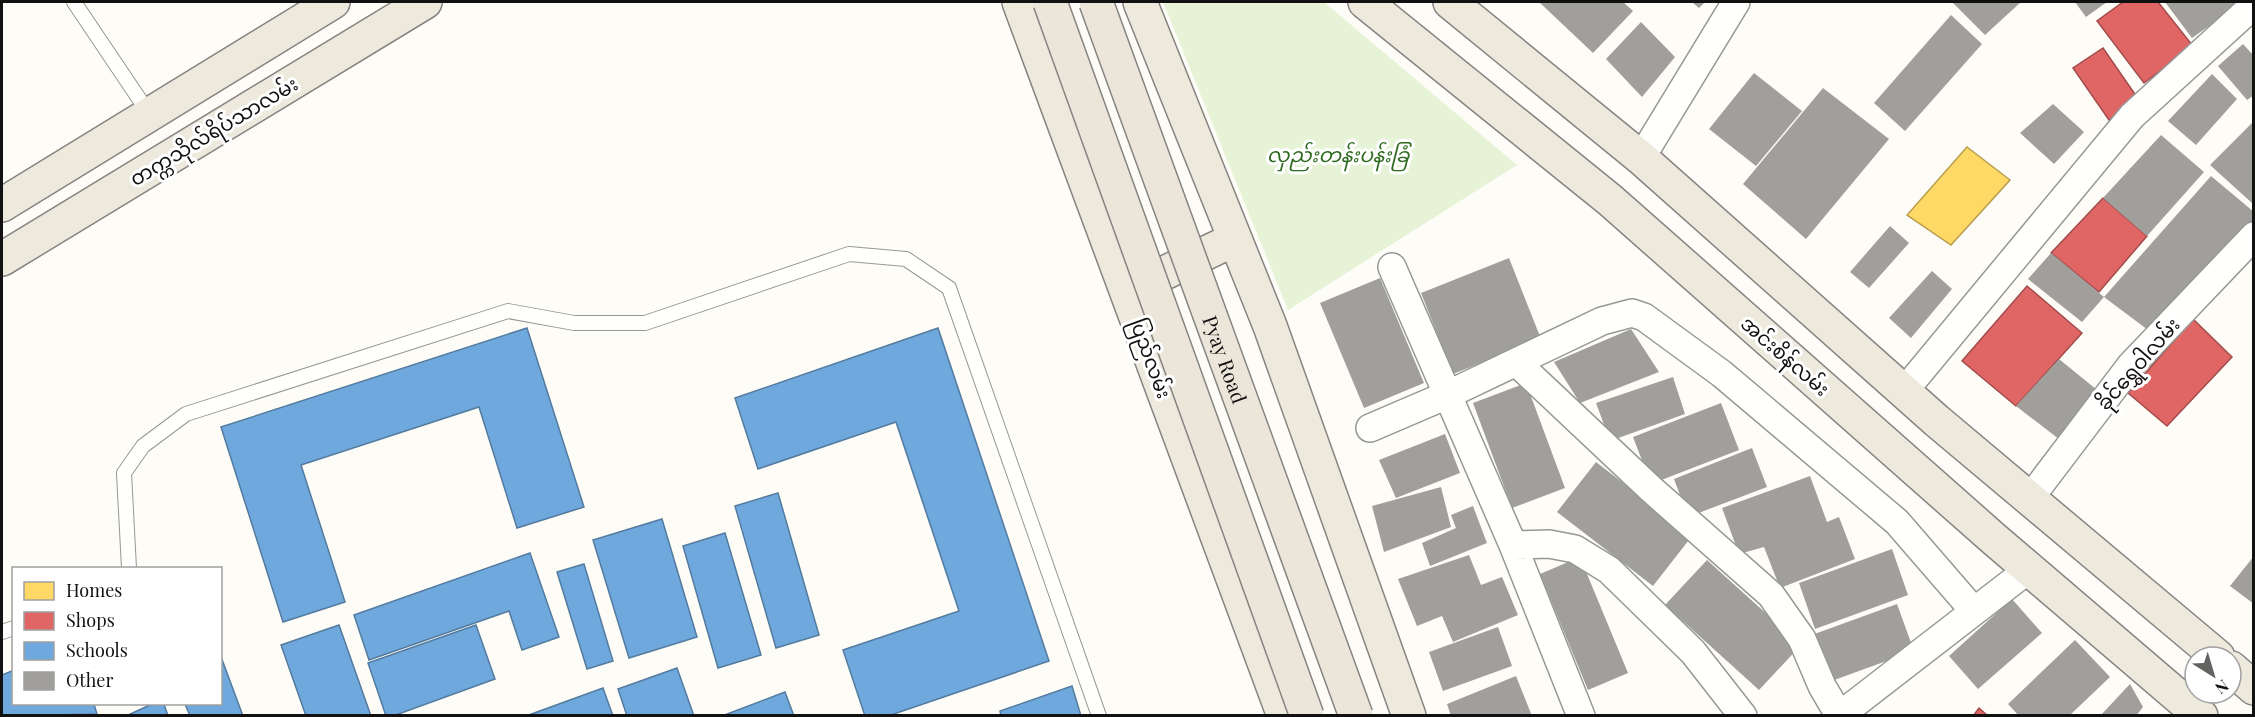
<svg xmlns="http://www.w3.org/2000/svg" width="2255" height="717" font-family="'Playfair Display','Noto Sans Myanmar',serif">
<rect width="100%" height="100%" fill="#fdfcf7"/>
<path fill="#e7f3d7" d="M1163,2h161l193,163 -229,145z"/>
<path fill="#ffd966" stroke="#b89d4c" stroke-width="1.5" d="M1967,147l43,33 -59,65 -44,-30z"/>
<path fill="#e06666" stroke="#a24c4c" stroke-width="1.5" d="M2123,2h35l35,44 -49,37 -47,-62z
M2103,48l36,52 -30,20 -36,-52z
M2103,198l44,38 -48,56 -48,-39z
M2027,286l55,47 -66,73 -54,-45z
M2193,319l39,38 -65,69 -39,-33z
M1979,708l9,8h-15z"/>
<path fill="#6fa8dc" stroke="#537b9f" stroke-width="1.5" d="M527,328l57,179 -67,21 -38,-121 -178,58 44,137 -62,20 -62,-195z
M938,328l111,333 -161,55h-23l-22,-66 116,-39 -63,-189 -138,47 -23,-71z
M778,493l41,142 -43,13 -41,-142z
M662,519l35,118 -68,21 -36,-118z
M725,533l36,122 -43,13 -35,-122z
M530,553l29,84 -37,13 -13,-39 -140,49 -15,-45z
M584,564l29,97 -26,8 -30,-97z
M339,625l32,91h-65l-25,-71z
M476,625l19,54 -102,37h-7l-18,-53z
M220,654l23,62h-53l-5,-12h35z
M677,668l17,48h-67l-9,-27z
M14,670v34h80l3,10 -95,2v-41z
M1072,686l9,30h-80l-1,-5z
M603,688l10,28h-87z
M785,692l9,24h-72z
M152,704h12l4,12h-42z"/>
<path fill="#a19f9c" d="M1539,2h84l10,9 -40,42z
M1692,2h13l-6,6z
M1952,2h69l-36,33z
M2075,2h32l-21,15z
M2165,2h78l-51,36z
M1951,15l31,29 -77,87 -31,-28z
M1641,22l34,35 -33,40 -36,-38z
M2243,44l11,12v39l-7,5 -29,-34z
M1754,73l48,38 -46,55 -47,-37z
M2212,74l25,25 -41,46 -28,-24z
M1823,88l66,51 -83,100 -63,-55z
M2053,104l31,28 -30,32 -34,-31z
M2254,121v81l-2,1 -42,-38z
M2161,135l43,37 -57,64 -44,-38z
M2211,176l43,36v10l-102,111 -48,-36z
M1890,226l19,17 -40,45 -19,-16z
M2051,253l53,44 -22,25 -54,-43z
M1509,258l32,81 -88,35 -32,-81z
M1932,271l20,18 -41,49 -22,-20z
M1380,278l44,105 -60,25 -44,-105z
M1631,329l28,43 -79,31 -26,-41z
M2059,359l43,35 -38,49 -48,-37z
M1673,377l12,37 -75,27 -14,-38z
M1526,383l39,105 -53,20 -39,-105z
M1721,403l18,47 -88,34 -18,-47z
M1445,434l15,39 -64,25 -17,-38z
M1752,448l15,39 -79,30 -14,-38z
M1596,462l96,74 -39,50 -96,-74z
M1810,476l17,46 12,-5 16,42 -75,29 -16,-41 -25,7 -17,-46z
M1441,487l10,40 -67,25 -12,-46z
M1473,506l14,37 -57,23 -8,-23 34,-15 -5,-13z
M1892,549l16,46 -93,34 -16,-46z
M1469,555l12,30 21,-8 16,38 -65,27 -11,-26 -25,10 -19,-47z
M2254,556v48l-24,-18z
M1580,557l48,116 -40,17 -48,-116z
M1707,560l94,85 -42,45 -94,-85z
M2012,599l30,34 -64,56 -29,-33z
M1897,604l17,47 -88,32 -17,-47z
M1498,627l14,39 -69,25 -14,-39z
M2075,640l35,37 -41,39h-50l-11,-12z
M1516,676l16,40h-81l-4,-12z
M2130,684l13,23 -7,9h-36z"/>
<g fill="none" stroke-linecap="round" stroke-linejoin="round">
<g stroke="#979795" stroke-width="16">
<path id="service" d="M74,2l76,113
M129,568l-5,-95 19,-27 43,-32 322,-103 66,12h71l204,-69 57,5 43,29 150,428
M2,632l12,-4"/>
</g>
<g stroke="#979795" stroke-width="30">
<path id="minor" d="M1641,158l95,-156
M1392,267l121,278 68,171
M1516,362l135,127 120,106 31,44 20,47 17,29
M1905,390l227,-274 122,-111
M1370,428l77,-33 155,-74 30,-8 12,4 78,57 175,148 77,89
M2030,498l101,-133 123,-129
M1513,545l36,-1 26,5 34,21 84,82 50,64
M1839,716l190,-147"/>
</g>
<g stroke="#858482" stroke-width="36">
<path id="primary" d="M1019,2l265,714
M1140,2l130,324 139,390
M1365,2l245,198 384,339 207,177
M1450,2l191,156 296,263 281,236
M2,205l331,-203
M2,259l423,-257
M1127,291l108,-52
M2231,668l23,20"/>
</g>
<use href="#service" stroke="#fffffe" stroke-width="14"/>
<use href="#minor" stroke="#fffffe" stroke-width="27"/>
<use href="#primary" stroke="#ede9dc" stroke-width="33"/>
<g stroke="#858482" stroke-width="36" stroke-linecap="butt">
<g id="trunk-bridge">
<path d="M1050,2l257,714"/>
<path id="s1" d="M1096,2l260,714"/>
</g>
</g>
<use href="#trunk-bridge" stroke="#ece5da" stroke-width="33"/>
</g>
<g text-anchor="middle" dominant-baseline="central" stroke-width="6" stroke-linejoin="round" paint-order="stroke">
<g font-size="20" fill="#111" stroke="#fff">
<text transform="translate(213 130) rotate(-31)">တက္ကသိုလ်ရိပ်သာလမ်း</text>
<text transform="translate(1786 355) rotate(41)">အင်းစိန်လမ်း</text>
<text transform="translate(1152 358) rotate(70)">ပြည်လမ်း</text>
<text stroke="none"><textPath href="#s1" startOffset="380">Pyay Road</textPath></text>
<text transform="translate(2137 363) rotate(-49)">ခိုင်ရွှေဝါလမ်း</text>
</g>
<g font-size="20" font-style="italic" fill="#2f6b1f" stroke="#fff">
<text x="1338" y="153">လှည်းတန်းပန်းခြံ</text>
</g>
</g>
<rect width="2255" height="717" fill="none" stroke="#111111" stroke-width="6"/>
<rect x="12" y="567" width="210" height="138" fill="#ffffff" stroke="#a0a0a0" stroke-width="1.5"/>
<rect x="24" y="582" width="30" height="18" fill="#ffd966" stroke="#a0a0a0" stroke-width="1.5"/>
<text x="66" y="597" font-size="18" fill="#111111">Homes</text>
<rect x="24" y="612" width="30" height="18" fill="#e06666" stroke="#a0a0a0" stroke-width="1.5"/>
<text x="66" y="627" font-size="18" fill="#111111">Shops</text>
<rect x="24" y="642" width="30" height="18" fill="#6fa8dc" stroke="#a0a0a0" stroke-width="1.5"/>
<text x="66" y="657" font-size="18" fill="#111111">Schools</text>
<rect x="24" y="672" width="30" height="18" fill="#a19f9c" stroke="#a0a0a0" stroke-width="1.5"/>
<text x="66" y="687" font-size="18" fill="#111111">Other</text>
<g transform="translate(2213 675) rotate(143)"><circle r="28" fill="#ffffff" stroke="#a0a0a0" stroke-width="1.5"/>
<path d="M0-4.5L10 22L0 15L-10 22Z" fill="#646362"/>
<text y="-9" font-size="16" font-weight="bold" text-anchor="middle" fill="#111111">N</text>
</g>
</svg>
